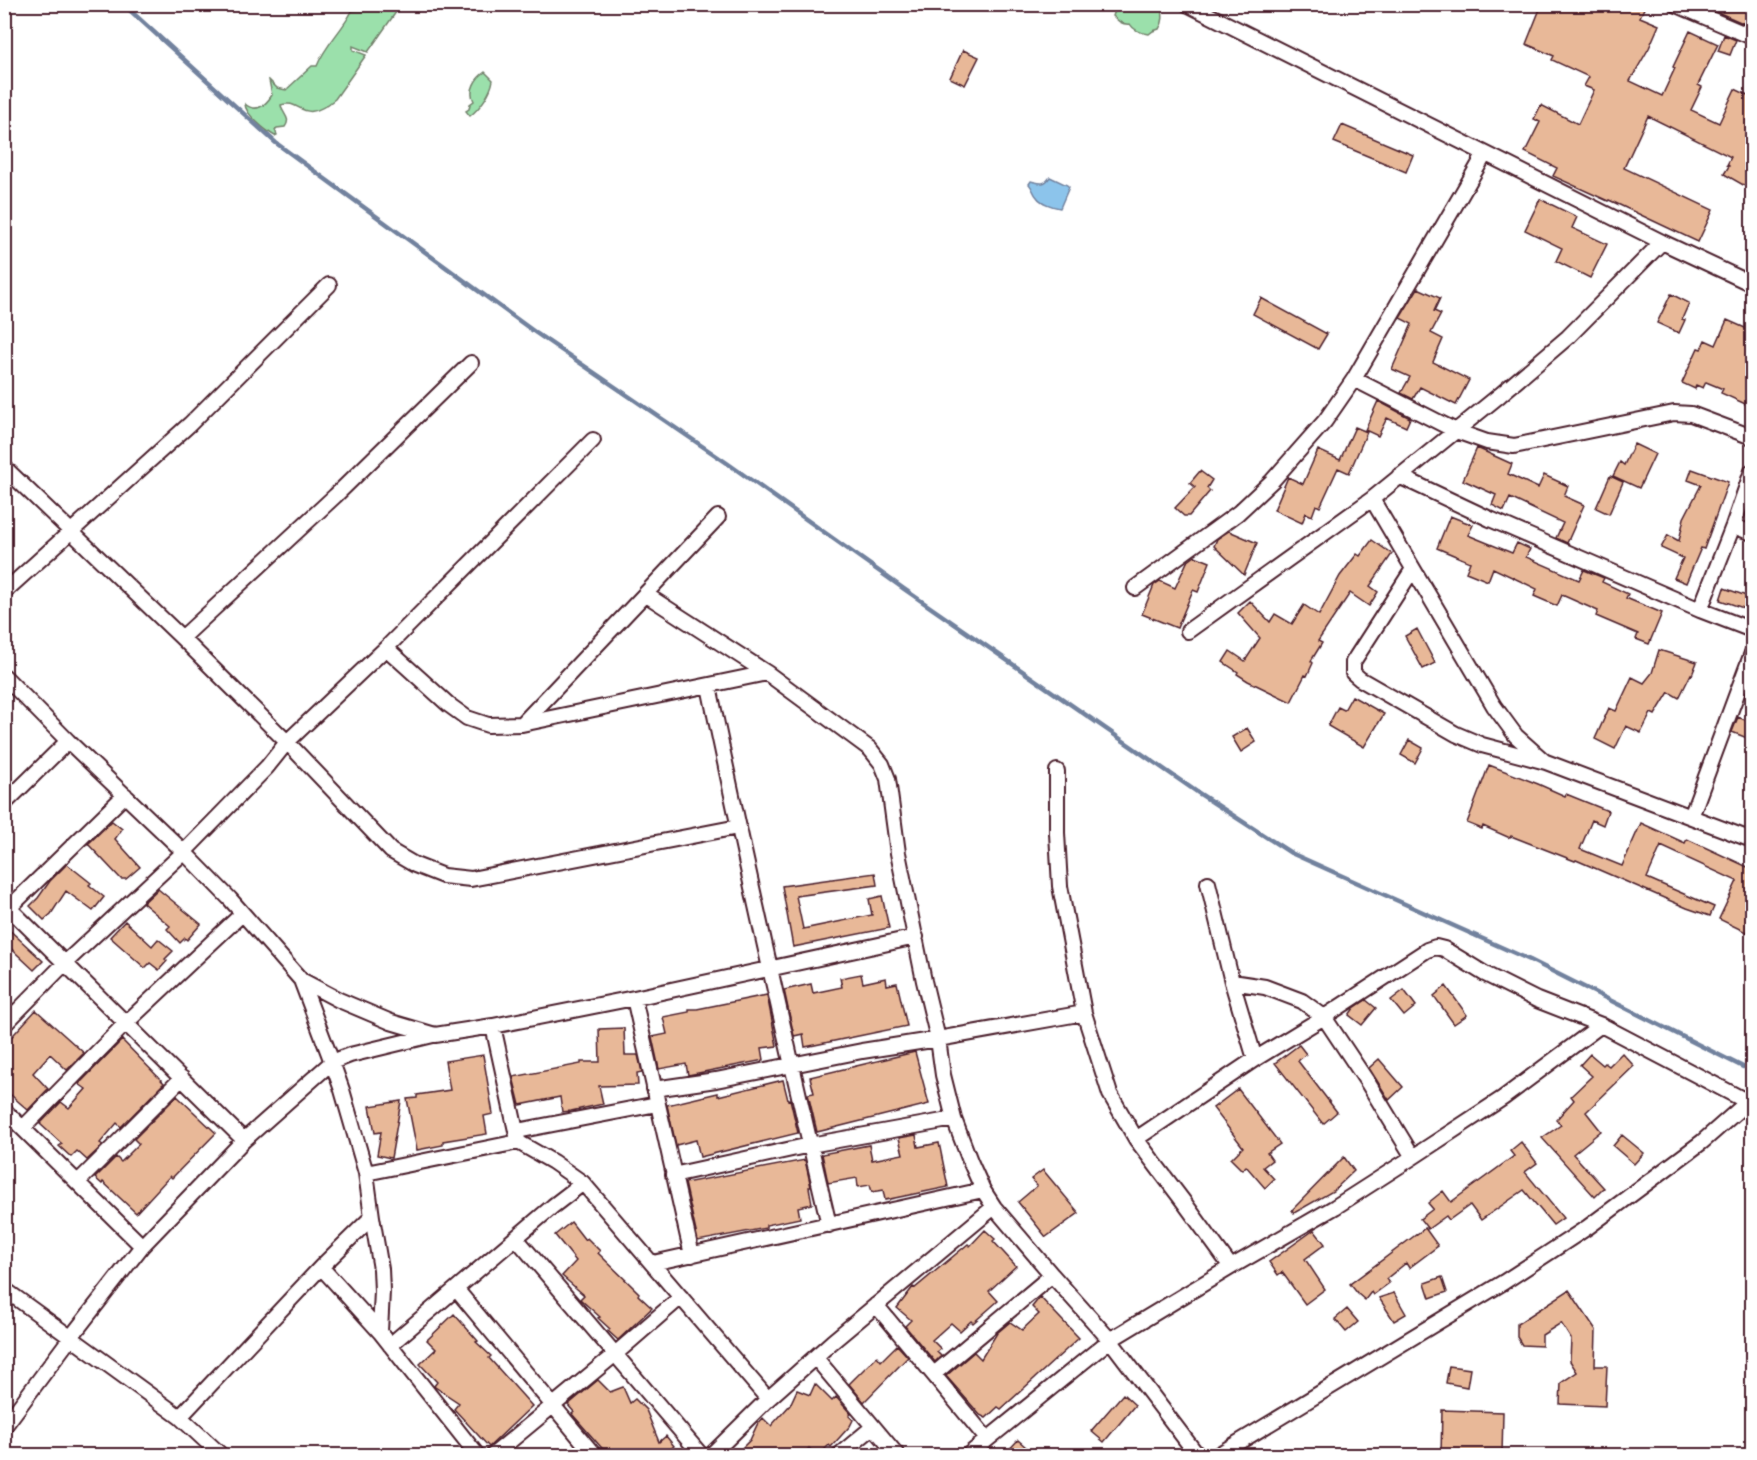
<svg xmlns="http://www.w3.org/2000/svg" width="1757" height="1460" font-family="Pangolin,sans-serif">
<rect width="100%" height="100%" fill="#fff"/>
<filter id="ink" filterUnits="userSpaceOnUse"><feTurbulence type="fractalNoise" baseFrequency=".0167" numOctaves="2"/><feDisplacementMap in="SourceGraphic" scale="12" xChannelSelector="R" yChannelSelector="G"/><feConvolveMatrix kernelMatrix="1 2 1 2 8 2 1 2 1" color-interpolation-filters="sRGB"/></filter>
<g filter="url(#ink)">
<path fill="#9be0ab" stroke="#72806b" stroke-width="1.5" d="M357,5h44l-33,47 -15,-6v4l13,5 -31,44c-34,28 -33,-1 -54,6 1,9 11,13 4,22l-8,1 -2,2 2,5 -2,1c-9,-5 -30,-22 -30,-32 11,9 20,2 27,-9l-3,-15 8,8 9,2 26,-24h5c8,-21 25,-35 35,-55l5,-1z
M1117,5h41l4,2c1,8 2,15 -3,22l-6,2 -4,3c-8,-1 -15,-3 -19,-10 -8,1 -12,-3 -17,-8z
M485,72l8,8c-2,13 -13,28 -23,36l-4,-5 3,-2 1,-5 4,-3c-6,-11 2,-23 11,-29z"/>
<path fill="#8cc4eb" stroke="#72829e" stroke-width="1.5" d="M1050,177l17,8 2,2 -9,21c-7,-1 -19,-5 -23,-11 -4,-4 -4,-9 -8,-13l2,-3c9,2 13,5 19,-4z"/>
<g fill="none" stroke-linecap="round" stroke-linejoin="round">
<path stroke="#72829e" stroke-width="4.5" d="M123,4l153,139 260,190 191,130 177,126 293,203 94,61 239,107 213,107"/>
</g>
<path fill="#e8b898" stroke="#4a1f2b" stroke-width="1.5" d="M1542,4h104l-6,13 19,8 -10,23 -19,33 32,15 13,-28 -2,-1 17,-36 28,13 -20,41 4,2 -11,23 28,13 16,-34 17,8v93l-28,-16 5,-8 -2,-1 4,-8 -83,-41 -24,52 89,42 -15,32 -89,-42 -1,1 -55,-25 4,-8 -32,-16 15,-30 -6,-3 7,-14 37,19 16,-34 -10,-4 5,-9 -37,-17 2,-4 -28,-12z
M1699,4h53v23z
M1724,35l12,5 -6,15 -12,-4z
M963,50l16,7 -14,28 -15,-7z
M1342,125l71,30 -7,17 -72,-30z
M1540,199l37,18 -5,11 35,16 -17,34 -34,-17 6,-13 -37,-18z
M1418,288l22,10 -6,13 7,3 -10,19 12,6 -10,23 36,18 -13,25 -36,-18 -7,12 -12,-6 9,-16 -18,-8 20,-45 -12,-6z
M1671,294l18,9 -7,16 3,1 -6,13 -22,-10z
M1261,298l66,36 -9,15 -65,-35z
M1727,320l25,11v17l-4,10 4,3v46l-31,-14 2,-4 -17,-7 -3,6 -7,-3 -1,4 -13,-6 16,-35 3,1 4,-9 11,5z
M1378,401l32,17 -4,9 -19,-9 -9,18 -13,-6z
M1355,427l12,5 -18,41 -11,-5 -18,39 -4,-2 -4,11 -6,-3 -4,10 -28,-13 14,-33 15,7 15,-34 22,10z
M1634,444l21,10 -16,34 -26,-12 7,-14 4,3z
M1477,448l35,16 -4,10 30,14 6,-13 24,11 -4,10 20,9 -17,38 -11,-5 7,-15 -53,-25 -6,13 -12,-6 4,-10 -33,-15z
M1692,469l36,13 -24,67 -3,-1 -15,35 -12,-5 9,-20 -22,-10 7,-13 11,6 5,-23 17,-33 -13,-5z
M1200,471l12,9 -5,8 3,3 -21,25h-5l-9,-8 20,-21 -5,-4z
M1610,476l13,6 -14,32 -13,-6z
M1450,516l23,9 -5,10 44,18 5,-10 13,6 -4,8 53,23 5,-10 20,8 -2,4 26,12 -2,4 36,15 -13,31 -13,-5 2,-5 -42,-18 2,-5 -36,-16 -5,11 -23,-10 3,-7 -44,-21 -5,13 -22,-9 4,-10 -33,-14z
M1229,531l28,12 -13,32 -30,-29 3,-7z
M1372,540l20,14 -22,32 8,6 -9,14 -19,-13 -32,48 4,2 -11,18 2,2 -6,13 -2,-1 -14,27 -43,-21 -11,-7 1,-2 -15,-10 7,-11 15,10 15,-23 -22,-25 12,-12 20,21 5,-8 17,10 12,-19 15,10 21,-39 17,-22 3,2z
M1195,556l15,6 -12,30 -5,-2 -16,38 -35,-14 12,-29 6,-4 15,7 12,-26z
M1724,588l28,10v13l-32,-11z
M1417,629l18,34 -12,6 -18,-33z
M1659,650l38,12 -5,13 -1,-1 -12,24 -10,-6 -14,23 -4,-2 -10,20 -15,-7 -11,23 -20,-10 14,-31 7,3 16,-34 12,6 8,-10z
M1352,696l32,18 -20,33 -36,-21 10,-19 6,3z
M1738,717l14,6v17l-20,-8z
M1247,728l9,14 -15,10 -9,-15z
M1409,740l14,8 -8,15 -14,-8z
M1489,765l49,19 27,12 1,-2 42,17 -5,14 -11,-5 -12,29 42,17 19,-43 44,20 2,-4 65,30v66l-33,-16 18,-38 -76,-35 -14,32 67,29 -4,9 -23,-8 -111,-48 -1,1 -64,-25 -1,2 -27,-12 -1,3 -15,-6z
M112,821l10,8 -7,10 25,28 -14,12h-5l-33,-35z
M67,864l24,19 -2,2 15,12 -11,14 -27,-20 -15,23 -7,6 -14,-14 8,-8 12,-17z
M875,873l2,12 -81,11 7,33 69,-14 -3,-16 13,-3 7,32 -96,19 -11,-61z
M158,889l43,35 -14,16 -2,-2 -5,5 -13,-14 3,-3 -27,-23z
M125,921l27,25 6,-7 15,12 -8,8 2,2 -8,9 -9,-7 -5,5 -35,-31z
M4,925l39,36 -9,9 -30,-28z
M861,974l2,9 23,-5 1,7 10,-2 10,43 -102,21 -2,-13 -9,2 -10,-46 27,-6 2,9 29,-6 -2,-9z
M1446,986l21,29 -13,9 -20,-28z
M1404,990l12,16 -12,10 -13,-16z
M767,995l10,51 -15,2 2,12 -76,15 -2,-11 -27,5 -7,-32 15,-3 -4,-17 26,-5v-3h8z
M1366,1000l10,8 -14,17 -13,-10 5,-7z
M36,1010l48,43 -17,17 -17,-16 -17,19 15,16 -20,21 -24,-21v-44z
M624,1028l1,27h13l4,17 -5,1 1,12 -39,1 4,18 -32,7 -9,1 -2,-15 -40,8 -7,-28 68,-13v-2h19l-1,-33z
M122,1040l42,43 -43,44 -4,-4 -17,20 3,2 -16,15 -10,-9 -6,6 -12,-11 3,-2 -22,-20 21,-22 8,6 17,-19 -7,-5z
M1299,1045l7,9 -8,7 39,51 -14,12 -48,-61z
M915,1052l14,52 -112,28 -9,-38 6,-1 -4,-16z
M1622,1053l12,13 -48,46 15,19 -28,23 31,34 -9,9 -53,-59 19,-13 -5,-5 18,-20 -3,-4 21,-20 -12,-11 10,-11 13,11 2,-2 4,3z
M483,1055l10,59 -9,2 3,18 -44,7v4l-26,5 -10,-51 10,-1v-3l33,-5 -5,-29z
M1379,1059l24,28 -14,13 -20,-32z
M783,1080l5,20 2,-1 8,34 -98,24 -4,-17 -20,5 -9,-40 51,-12v3z
M1238,1089l42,55 -13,9 5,7 -9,7 11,12 -9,9 -19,-22 -4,4 -11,-11 12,-12 -30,-39z
M177,1096l39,37 -44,45 -2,-2 -34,37 -33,-31 -1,2 -7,-6 21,-21 5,5 18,-18 -5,-5z
M401,1101l-10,57 -14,-3 4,-23 -6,1 -5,-27z
M916,1135l2,12 21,-4 9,44 -63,13 -2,-10 -11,2 -2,-7 -12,2 -1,-9 -29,5 -6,-29 47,-9 3,15 31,-6 -4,-16z
M1622,1135l22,18 -10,11 -21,-18z
M1521,1142l16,21 -12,9 38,46 -10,7 -29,-35 -43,30 -11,-15 -21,15 -3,-4 -18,13 -8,-10 13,-10 -5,-6 15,-12 8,11 63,-46 -4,-5z
M1344,1157l10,14 -21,20 -39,22 -2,-3z
M805,1160l6,27h-2l3,17 -14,3 2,11 -34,7v3l-68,13 -13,-58z
M1043,1170l36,43 -33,24 -28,-35 19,-16 -6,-7z
M571,1222l14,18 2,-2 13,13 -2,2 41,40 -1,2 14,13 -34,32 -10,-9 2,-2 -12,-11 2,-1 -20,-18 4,-4 -22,-19 14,-15 -21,-26z
M1425,1228l13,18 -29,22 -3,-5 -20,16 3,4 -16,12 -2,-3 -6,8 -7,-6 -8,-10z
M985,1230l10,9 -2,2 23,25 -27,25 9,10 -25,22 -2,-2 -11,10 -9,-8 -19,17 9,9 -4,3 4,4 -6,6 -30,-36 6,-6 -14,-12 16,-21 2,1 53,-44 2,2z
M1314,1230l11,14 -20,15 20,30 -20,15 -23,-32 -4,3 -9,-13z
M1442,1277l5,15 -17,6 -5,-15z
M1569,1290l27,40 -1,36h12l-2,40 -45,-2 1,-21 16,-11 -7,-11 1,-22 -10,-16 -19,12v11l-20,-1 -5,-8v-13z
M1394,1293l12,21 -12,7 -15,-23z
M1040,1297l39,41 -78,71 -3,-2 -12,11 -6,-3 -12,-14 -22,-25 28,-24 7,7 16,-26 13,-11 12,8 17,-16 -7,-7z
M1347,1309l11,13 -12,10 -11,-13z
M454,1314l24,27 -2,1 15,14 -2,2 43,48 -43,41 -35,-38 5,-6 -24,-16 -1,-1 3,-4 -17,-18 16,-15 -9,-9z
M897,1345l11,12 -44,45 -15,-18 28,-28 4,5z
M1449,1366l21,3 -3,18 -21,-4z
M598,1380l12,12 13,-5 7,16 5,-4 11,11 13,32 7,-6 8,10 -10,9h-56l-36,-41 2,-2 -6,-7z
M815,1384l17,17 4,-4 15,17 -2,2 4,4 -3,6 -19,21 -2,-2 -10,10h-2l-8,-7 -7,7h-67l15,-15 7,-15 6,-7 8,8 19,-21 7,-15 13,5z
M1123,1394l12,11 -31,37 -13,-11z
M1442,1410l61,2 -1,43h-61z
M1018,1440l17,15h-31z"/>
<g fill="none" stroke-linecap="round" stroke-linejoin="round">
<g stroke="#4a1f2b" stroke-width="18">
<path id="minor" d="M1187,4l475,238 90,42
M1675,4l77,33
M1354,379l102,52 31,11 27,4 160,-33 17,1 61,23
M4,467l178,171 105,104 104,109 24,14 28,11 28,3 267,-52
M1752,471l-19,55 -33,84 52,20
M1399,476l91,43 210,91
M1372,499l122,207 22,30 28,25
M1733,526l19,7
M1413,569l-60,93v11l7,6 96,55 26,11 64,17 206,78
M1135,588l103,-75 34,-32 53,-60 29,-42 131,-225
M4,592l186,-168 139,-139
M645,594l122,79 103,76 12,15 6,15 10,74 26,128 14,58 5,36 11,44 16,42 13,29 11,17 58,68 58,65 88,116
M1188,631l184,-132 128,-104 68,-58 94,-95
M182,638l153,-142 136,-133
M386,648l63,57 18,13 21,7 34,-1 245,-51
M4,676l64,65 116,111 46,47 71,81 38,20 52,22 44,13 58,-9 141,-28 282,-61
M709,686c37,180 78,360 120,539
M522,724l196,-207
M1057,771v62l3,53 24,127 26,81 26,45 47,62 48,66
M4,804l64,-63
M1691,817l61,-164
M1208,883l24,99 23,77
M4,903l240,237 -102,106 -71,91 -67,90
M4,913l121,-118
M1232,982l33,5 37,14 22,16 44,66 45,74
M634,998l58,257
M4,1025l61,-62 119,-111 83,-85 20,-25 99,-94 207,-208
M493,1026l25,114
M654,1089l62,-9 146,-29 76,-12 146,-26
M4,1110l138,136
M23,1128l103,-105 116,-109
M517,1131l140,-27
M1136,1139l119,-80 69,-42 103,-67 9,-3 8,2 41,25 52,26 64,25 147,77
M244,1140l88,-78 -31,-82
M366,1173l152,-31 35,20 30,21 185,216
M673,1175l137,-30 144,-26
M78,1182l104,-104
M372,1217l9,52 1,22 -2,41
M516,1238l186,218
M653,1263l330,-73
M321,1267l59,65 98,124
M4,1289l176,128 42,39
M456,1289l139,167
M876,1305l111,134
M390,1345l163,-139 30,-23
M815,1357l83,99
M934,1374l118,-99
M180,1417l141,-150 51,-50 -6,-44 -24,-83 -10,-28 18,-7 83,-20
M492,1456l122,-101 67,-58
M710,1456l58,-57 64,-57 162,-135
M838,1456l35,-29
M967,1456l143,-116 121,-73 104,-60 78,-50 90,-59 98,-73
M1216,1456l288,-174 84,-55 114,-85 50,-44"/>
</g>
<use href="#minor" stroke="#fff" stroke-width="14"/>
</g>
</g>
<rect width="1757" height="1460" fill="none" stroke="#fff" stroke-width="24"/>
<rect x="12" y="12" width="1733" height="1436" fill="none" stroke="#4a1f2b" stroke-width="2" filter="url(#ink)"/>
</svg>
